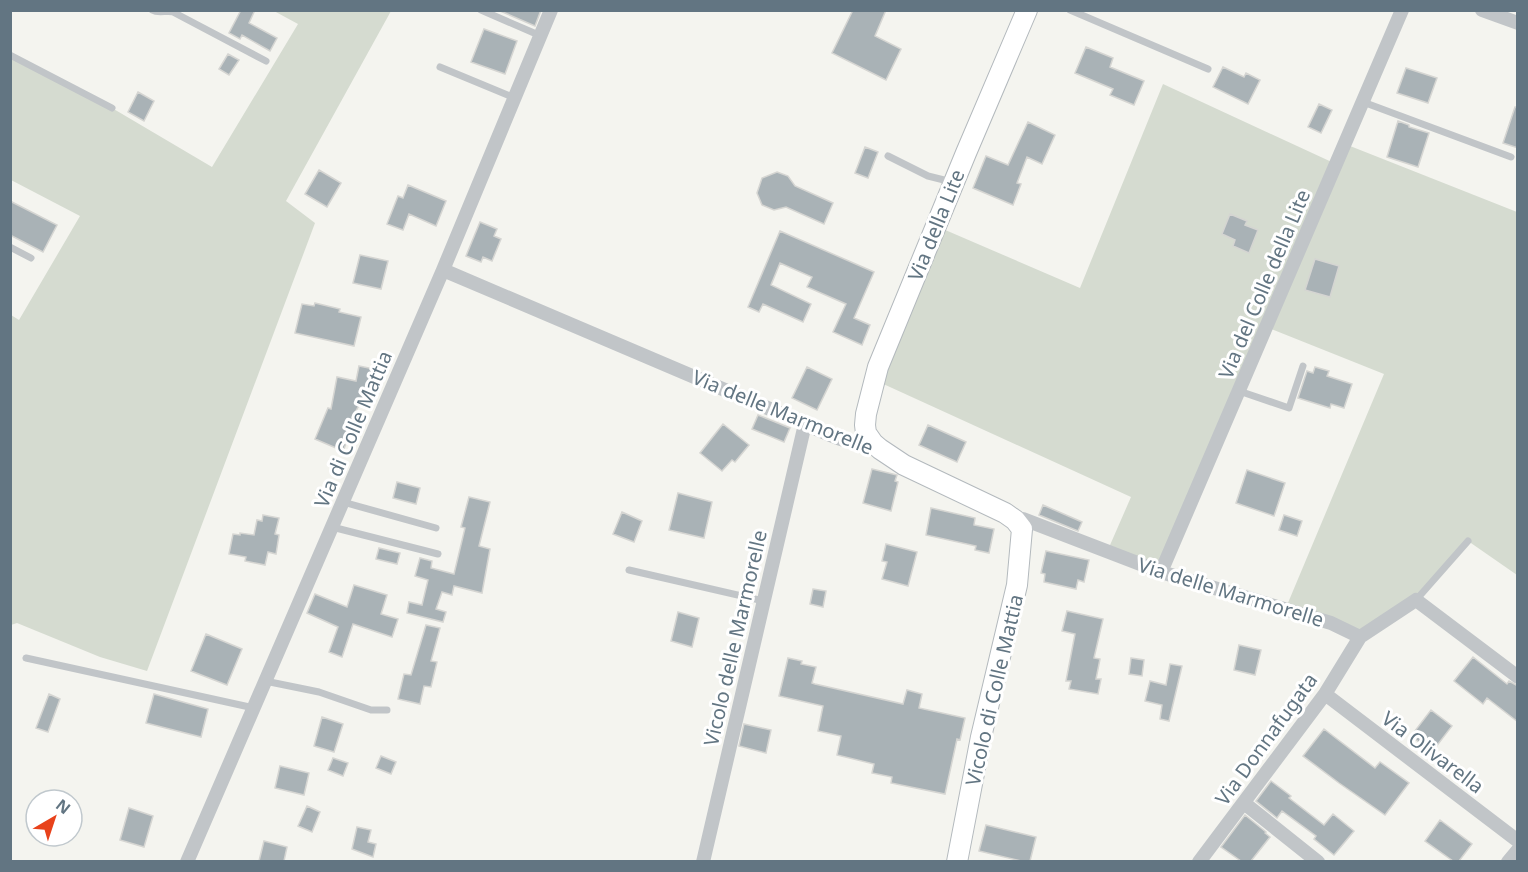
<svg xmlns="http://www.w3.org/2000/svg" width="1528" height="872" font-family="'Noto Sans',sans-serif">
<rect width="100%" height="100%" fill="#f4f4ef"/>
<path fill="#d5dbd0" d="M274,11h117l-105,190 29,22 -168,448 -47,-14 -83,-34 -6,2v-310l8,5 61,-104 -69,-36v-125l101,53 100,59 86,-143z
M1163,84l173,80 9,-20 172,68v363l-49,-34 -52,59 -56,37 -75,-27 99,-236 -118,-47 -105,245 -54,-20 24,-55 -263,-120 68,-151 144,62z"/>
<path fill="#a9b2b6" stroke="#d5d5d2" stroke-width="1.5" d="M241,10h14l-6,13 28,15 -7,13 -28,-16 -2,4 -11,-6z
M498,10h43l-6,16z
M853,10h33l-11,26 26,13 -15,31 -54,-27z
M484,29l33,12 -12,33 -34,-12z
M1086,47l27,11 -3,9 34,14 -10,24 -24,-10 3,-6 -38,-16z
M228,54l11,6 -10,15 -10,-6z
M1223,67l21,10 2,-4 14,7 -12,24 -35,-17z
M1406,68l31,10 -9,25 -31,-10z
M138,92l16,9 -10,20 -16,-9z
M1319,104l13,6 -11,23 -13,-6z
M1515,107h3v41l-15,-5z
M1398,121l11,4v2l20,6 -11,34 -31,-10z
M1028,122l27,13 -13,29 -15,-7 -10,26 4,1 -8,21 -40,-17 13,-32 22,9z
M865,147l13,5 -10,26 -13,-5z
M319,170l22,13 -14,24 -22,-13z
M777,172l11,4 7,10 38,17 -9,21 -38,-17 -12,3 -12,-5 -5,-12 5,-15z
M408,185l38,16 -10,25 -27,-12 -6,16 -16,-6 11,-28 5,2z
M10,201l47,24 -14,27 -33,-17z
M1230,214l17,7 -2,4 13,5 -9,23 -16,-7 2,-6 -13,-6z
M480,222l17,7 -3,7 7,3 -9,22 -9,-4 -2,5 -15,-6z
M780,231l94,41 -20,46 16,7 -8,20 -29,-13 13,-28 -39,-17 5,-10 -32,-14 -9,22 40,19 -8,18 -40,-18 -4,8 -11,-5z
M360,255l28,6 -7,28 -28,-6z
M1315,259l24,7 -9,31 -25,-7z
M315,303l25,6 -1,3 22,5 -7,29 -59,-13 7,-29 12,2z
M359,366l20,4 -27,48 4,2 -13,31 -28,-12 13,-31 3,1 6,-32 19,4z
M807,367l25,12 -15,31 -25,-12z
M1315,367l14,4 -2,5 25,8 -8,24 -13,-4 -1,4 -32,-10 9,-27 6,2z
M758,415l32,13 -6,14 -32,-13z
M723,424l26,21 -14,17 -3,-2 -10,11 -22,-18z
M928,425l38,17 -9,20 -38,-17z
M872,469l25,6 -2,6 3,1 -7,29 -28,-8z
M1247,470l38,13 -11,33 -38,-13z
M397,482l23,6 -4,16 -23,-6z
M678,493l34,9 -8,36 -35,-8z
M469,497l21,5 -11,44 11,3 -8,44 -28,-7 -2,9 -10,-3 -6,17 10,3 -3,10 -36,-9 2,-11 13,3 6,-25 -13,-4 5,-18 12,3 -1,7 23,6 11,-46 -4,-1z
M1043,505l39,17 -4,9 -39,-16z
M931,508l44,10 -1,7 20,4 -5,24 -14,-3 1,-4 -50,-11z
M622,512l20,9 -8,21 -21,-8z
M263,515l16,3 -4,16 4,1 -3,19 -8,-2 -3,13 -20,-4 1,-4 -17,-3 4,-20 7,1v-2l14,2 3,-15 5,1z
M1284,515l18,6 -5,15 -18,-6z
M886,544l31,8 -9,34 -26,-7 5,-17 -5,-1z
M379,548l21,5 -3,11 -21,-5z
M1046,551l43,9 -5,22 -6,-2 -2,9 -32,-7 1,-8 -4,-1z
M354,585l33,10 -6,19 17,5 -6,18 -39,-13 -11,33 -13,-5 9,-25 -31,-14 8,-19 32,13z
M813,589l13,2 -3,16 -13,-3z
M1067,611l36,8 -9,39 6,1 -4,20h5l-3,15 -29,-5 2,-8h-5l9,-47 -13,-3z
M678,612l21,6 -7,29 -21,-6z
M426,625l14,3 -9,33 6,1 -6,25 -7,-1 -4,18 -22,-5 6,-25 7,1z
M206,634l36,15 -15,36 -36,-14z
M1239,645l22,5 -6,25 -21,-5z
M1473,657l34,27 2,-3 9,5v36l-31,-24 -4,6 -29,-23z
M788,658l14,3 -1,3 15,3 -4,16 3,1 88,20 4,-14 15,4 -3,14 46,10 -5,22 -3,-1 -12,55 -54,-11 1,-6 -20,-4 2,-9 -37,-9 4,-19 -23,-5 5,-25 -44,-10z
M1131,658l13,2 -2,16 -13,-2z
M1170,664l12,2 -13,55 -9,-2 2,-14 -17,-4 5,-20 16,4z
M49,694l11,5 -12,33 -12,-4z
M154,694l54,15 -7,28 -55,-14z
M1431,710l21,16 -20,26 -21,-16z
M322,717l21,7 -9,28 -20,-6z
M744,724l27,6 -5,23 -27,-7z
M1324,729l51,39 5,-6 29,21 -24,32 -46,-32 -36,-27z
M381,756l15,6 -5,12 -15,-6z
M333,758l15,5 -5,13 -15,-6z
M280,766l29,7 -5,22 -29,-7z
M1271,781l20,15 -2,2 35,27 9,-11 21,17 -20,24 -20,-16 2,-3 -34,-25 -5,7 -21,-17z
M307,806l13,6 -8,20 -14,-6z
M129,808l24,8 -9,31 -24,-7z
M1245,815l21,17 -1,1 5,4 -19,24h-10l-20,-14z
M1440,820l32,24 -13,17h-6l-28,-20z
M986,825l50,12 -6,24h-9l-42,-10z
M357,827l14,3 -3,12 8,2 -3,13 -21,-8z
M264,841l23,6 -3,14h-25z"/>
<g fill="none" stroke-linecap="round" stroke-linejoin="round">
<g stroke="#b3b9bd" stroke-width="22">
<path id="secondary" d="M957,862l24,-125 36,-152 5,-56 -7,-9 -10,-7 -101,-48 -24,-16 -7,-6 -7,-10 -1,-8 1,-11 12,-47 88,-214 61,-143"/>
</g>
<path stroke="#c1c5c8" stroke-width="7" d="M152,10c7,4 14,0 21,2l93,49
M481,10l60,26
M1070,10l138,59
M10,55l102,53
M440,67l75,31
M1363,102l148,55
M888,156l40,20 24,6
M10,247l21,11
M1239,391l50,17 14,-42
M343,502l93,26
M332,527l106,27
M629,570l135,31
M1416,600l52,-59
M26,658l228,50
M265,681l54,11 52,18h16"/>
<path stroke="#c1c5c8" stroke-width="14" d="M1482,10l36,13
M443,270l362,154c17,7 50,25 68,19
M1015,520l8,-1 138,53 170,51 29,14
M1161,572l241,-562
M1325,694l193,147
M1244,803l74,59
M187,862l256,-592 108,-260
M703,862l102,-438
M1199,862l126,-168 35,-57 56,-37 102,77
M1508,862l10,-12"/>
<use href="#secondary" stroke="#fff" stroke-width="20"/>
</g>
<g text-anchor="middle" dominant-baseline="central" stroke-width="6" stroke-linejoin="round" paint-order="stroke">
<g font-size="20" fill="#627582" stroke="#fff">
<text transform="translate(936 225) rotate(-68)">Via della Lite</text>
<text transform="translate(1264 284) rotate(-67)">Via del Colle della Lite</text>
<text transform="translate(783 412) rotate(22)">Via delle Marmorelle</text>
<text transform="translate(353 429) rotate(-67)">Via di Colle Mattia</text>
<text transform="translate(1231 592) rotate(17)">Via delle Marmorelle</text>
<text transform="translate(735 638) rotate(-77)">Vicolo delle Marmorelle</text>
<text transform="translate(994 690) rotate(-77)">Vicolo di Colle Mattia</text>
<text transform="translate(1266 739) rotate(-54)">Via Donnafugata</text>
<text transform="translate(1433 752) rotate(37)">Via Olivarella</text>
</g>
</g>
<rect width="1528" height="872" fill="none" stroke="#627582" stroke-width="24"/>
<g transform="translate(54 818) rotate(39)"><circle r="28" fill="#ffffff" stroke="#c0c8cd" stroke-width="1.5"/>
<path d="M0-4.5L10 22L0 15L-10 22Z" fill="#e8421b"/>
<text y="-9" font-size="16" font-weight="bold" text-anchor="middle" fill="#627582">N</text>
</g>
</svg>
